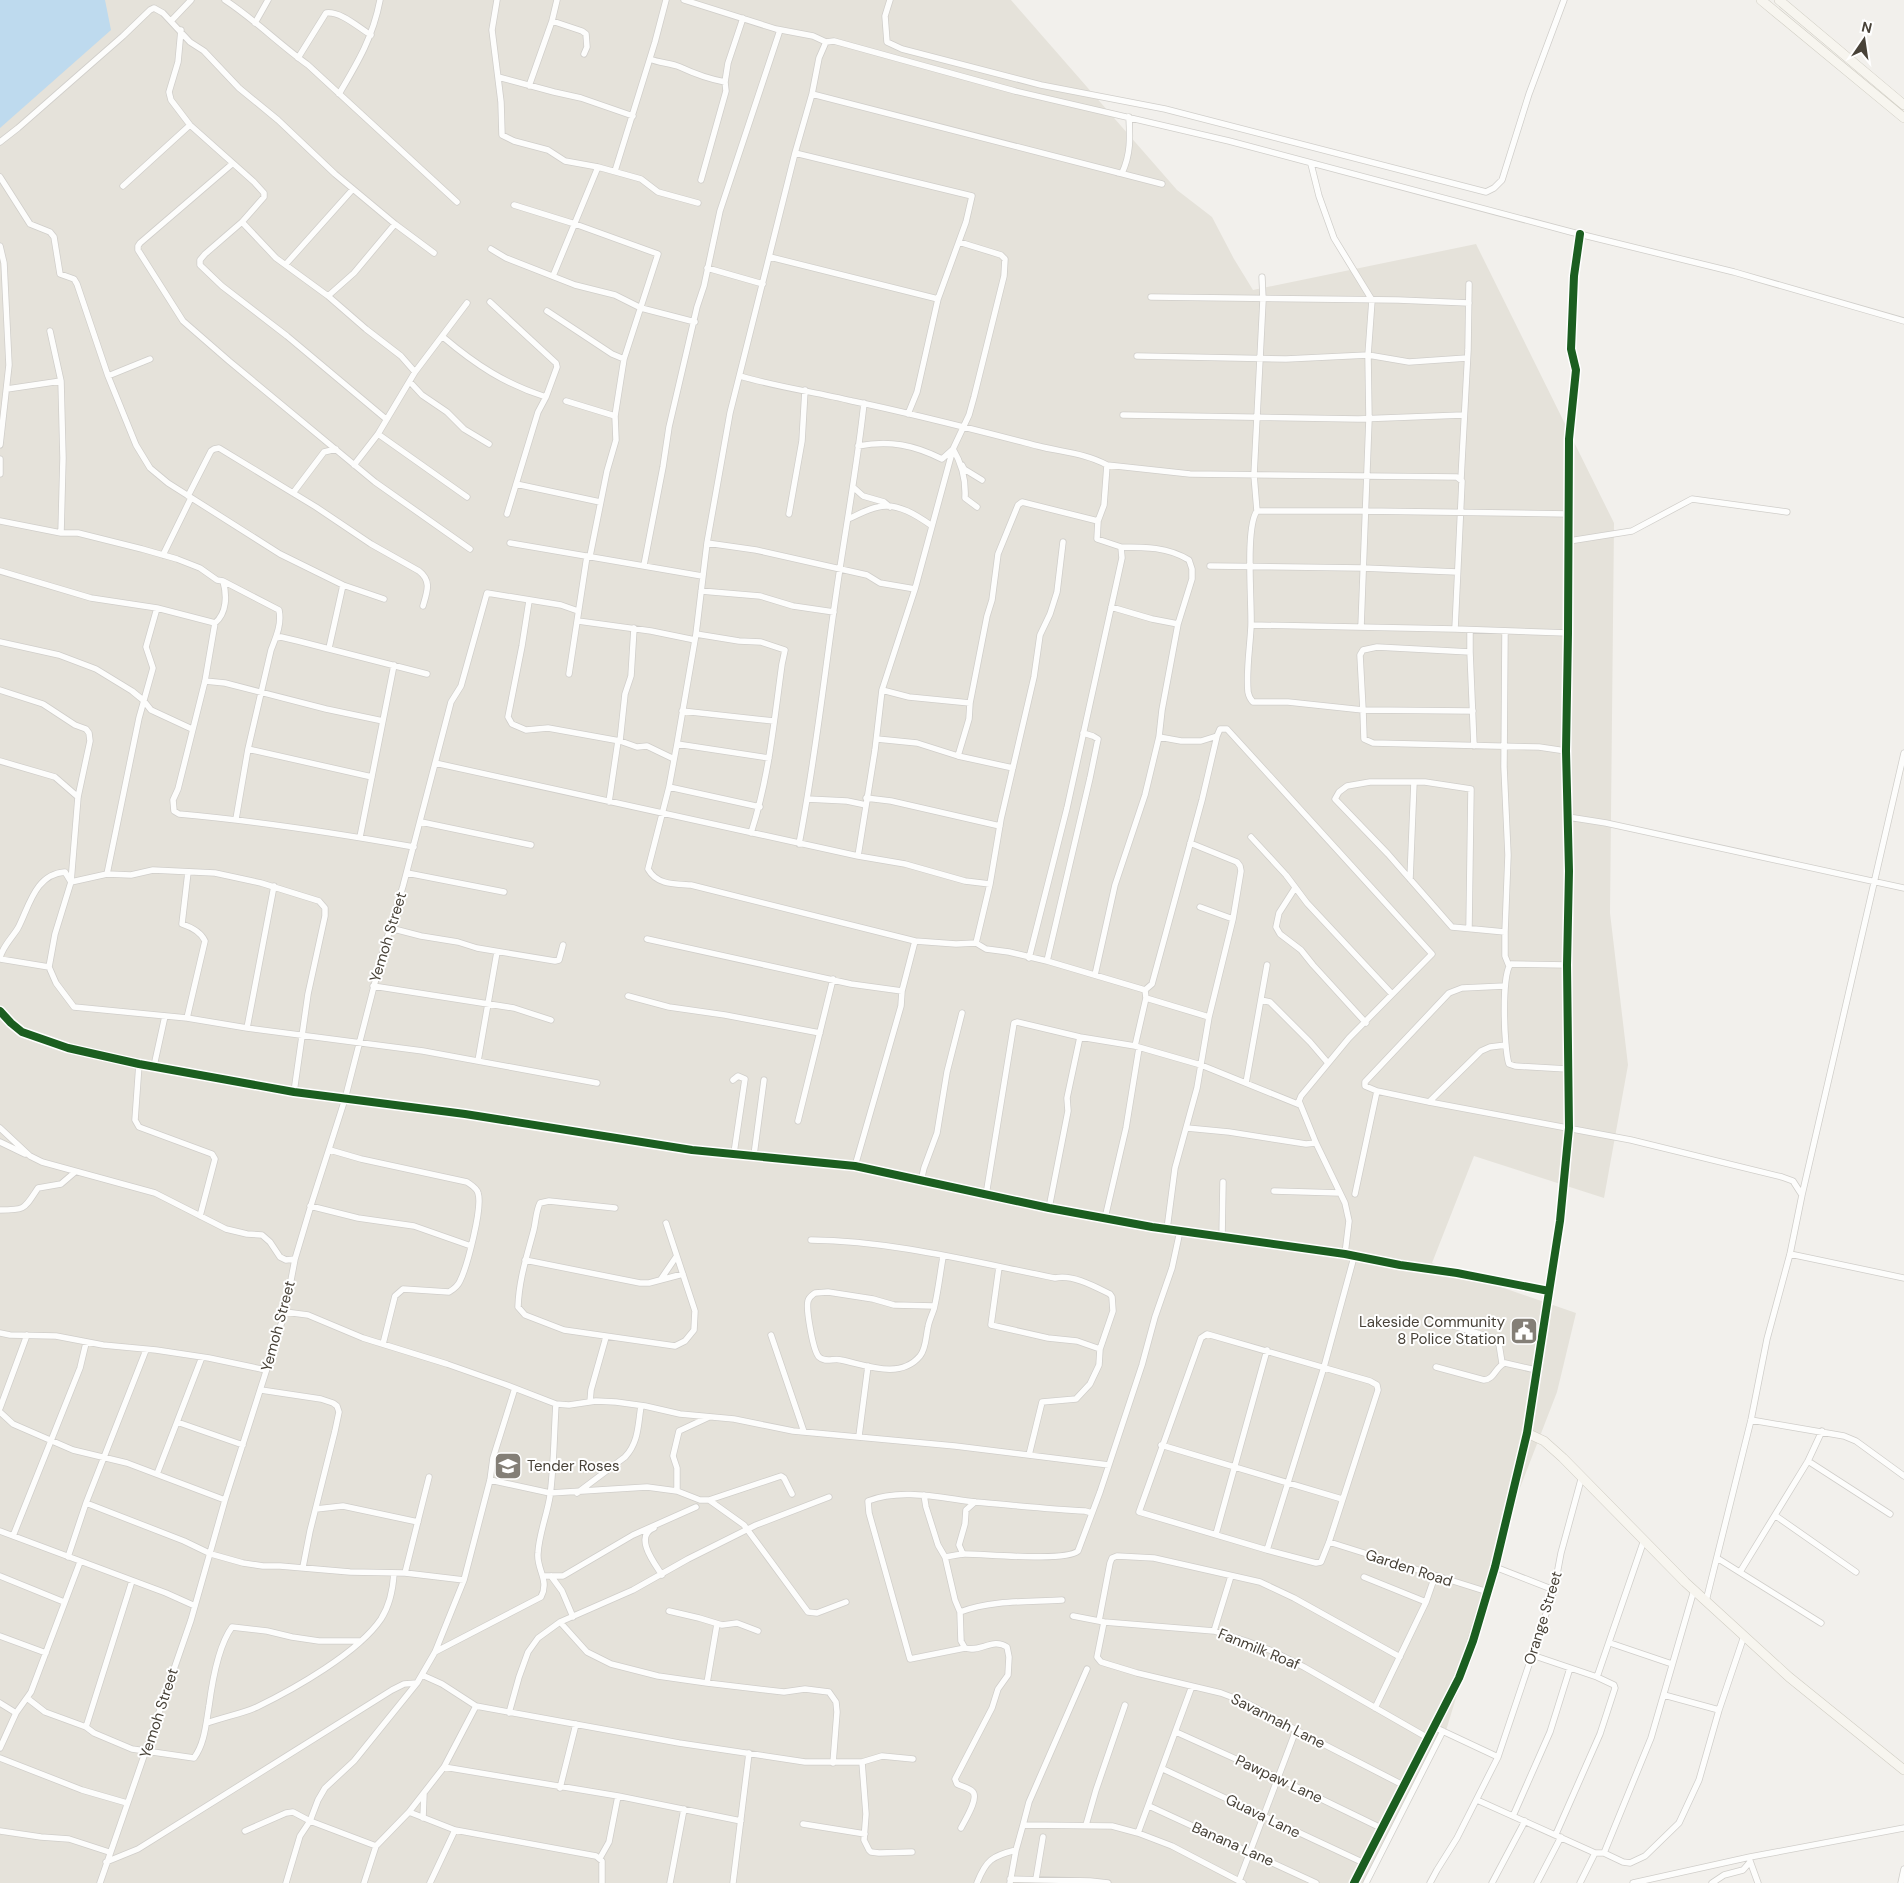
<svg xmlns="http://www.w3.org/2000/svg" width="1904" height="1883" font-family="'DM Sans',sans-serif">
<rect width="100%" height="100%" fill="#f2f0ec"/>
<path fill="#e5e2da" d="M0,0h1011l166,190 35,27 22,42 19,31 223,-46 138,279 -4,390 18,152 -24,133 -130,-42 -42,107 144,50 -19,79 -39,101 -73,241 -80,149h-1365z"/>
<path fill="#ece8dc" d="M501,1455l16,2 -2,21 -18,-3z"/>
<path fill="#bedaee" d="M0,0h105l6,30 -111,98z"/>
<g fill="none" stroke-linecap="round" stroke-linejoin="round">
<g stroke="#d0ceca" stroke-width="7">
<path id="street" d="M225,0c29,19 54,44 83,65l149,137
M497,0l-5,30 9,72 1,33 12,6 34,9 17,11 33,6 43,12 17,13 40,11
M684,0l92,29 37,7 13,6 8,-1 181,50 214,50 342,91 163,40 170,49
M890,0l-5,16 2,26 15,7 139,36 124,24 321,83 8,-4 8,-8 27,-86 35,-94
M171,21l20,-21
M552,21l30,10 4,3 1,13 -3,7
M255,23l13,-23
M181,30l-3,32 -9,30 2,8 19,25 64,57 10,11v4l-22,25 -37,32 -5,6v5l22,21 65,50 99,83
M826,42l-7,16 -7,36 -17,59 -65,260 -23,130 -11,91 -19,110 -8,43 -21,82c9,16 26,15 43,16l224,56 41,3 20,-1 10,6 23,3 38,9 98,29
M298,58l28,-45c15,-2 33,15 45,22
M650,59c9,4 21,4 30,8 15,7 29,12 45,15
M498,77l56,15 27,6 52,18
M529,86l23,-65 5,-21
M339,94c19,-32 34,-57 41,-94
M812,94l350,90
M0,142l18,-14 105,-92 27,-26 4,-2 9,5 27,29 14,9 35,37 39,32 57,54 60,50 39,29
M795,153l177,43 -6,26 -28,77 -21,93 -9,22
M232,164l-92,79 -2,3v4l45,71 46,40 146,121 95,67
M1311,164l8,32 15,42 38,62 -4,55 1,64 -8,208
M615,171l40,-129 11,-42
M1118,173h4c9,-19 8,-36 7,-56
M0,177l30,47 20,8 4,5 6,37 14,5 3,5 31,92 28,69 14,23 18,15 112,71 63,31 41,14
M701,180l25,-89 -1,-9 3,-19 15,-45
M123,186l67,-61
M514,205l61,19 83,30 -34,105 -9,57 1,24 -9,31 -17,85
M242,222l34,36 52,38 38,33 35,27 14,16
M959,242l42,13 4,4 -1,17 -30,121 -5,18 -16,34 -38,140 -33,101 -7,60 -17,106 47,8 60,17 25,3
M0,246l4,17 5,102 -9,80
M491,249l15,9 69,27 40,10 26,13 54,14
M770,257l168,42
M286,264l67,-75
M707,268l56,16
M553,276l45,-109
M328,296l26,-23 41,-49
M1151,297l247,3 71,3
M490,302l66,61 1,4 -11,30 -8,15 -31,102
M547,311l65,43 12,5
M50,331l11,50 2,77 -2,75
M443,337c33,28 62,47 103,60
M1137,356l149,3 82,-4 41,7 58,-4
M108,376l42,-17
M740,376c37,11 75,16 112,25 63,13 124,29 186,45 23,6 47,7 69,19l83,9 267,3 5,4 -7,148
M410,382l12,13 25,17 17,17 25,15
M7,389l54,-8
M566,401l49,15
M1123,415l235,4 105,-4
M378,434l89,63
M858,446c32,-6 56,-1 84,13l11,-10c9,15 13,31 12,49l12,9
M0,459v15
M354,465l24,-31 37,-62 52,-69
M962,465l2,4 18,11
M1461,479l7,-129 1,-66
M516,484l84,18
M853,487l10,9 21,6 6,5
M293,493l31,-41 12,-3
M188,496l23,-45 3,-2 5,-1 97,59 55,37 48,27c13,10 8,21 4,35
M1257,511l-3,-36 9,-175 -1,-23
M789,514l13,-73 3,-51
M848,519c10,-4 19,-10 30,-12 19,-5 40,9 54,19
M0,521l61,12h17l64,16 35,10 23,9 17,12 6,1 56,29c3,14 -3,27 -8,40l-23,99 -12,70
M1569,541l63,-10 60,-32 95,13
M510,543l192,33
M707,543l49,7 111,25 13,8 35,6
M163,555l28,-57
M644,565l19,-98 6,-40 28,-120 7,-21 16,-75 60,-181
M1210,566l153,2 94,4
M0,571l91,27 66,10
M223,581c4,14 4,32 -8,42l-10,58 -27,108 -5,11 1,11 5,3c78,7 157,19 235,33
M701,591l59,5 33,10 41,6
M529,601l-7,45 -14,71 4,7 14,6 22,-2 72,13 17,6 10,-1 27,13
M1111,607l41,12 26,5
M578,621l73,10 44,9
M1251,625l204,4 113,4
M1470,630v22l4,94
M1505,631l-1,136 4,88 -3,77v24l4,10
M696,634l43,7 22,1 24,8 -3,14c-8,57 -13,114 -31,169
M276,638l5,-1 17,4 129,33
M0,642l59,13 37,14 36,22 11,9 8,10 41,19
M329,648l14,-63
M1470,652l-93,-5 -14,3 -3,5 3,55 110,1
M569,674l18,-118
M205,681l20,2 101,26 57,12
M0,690l43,14 32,21 11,4 3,4 1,8 -12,56 -7,85 -16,52 -6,33 7,16 18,24 113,11 60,10 176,23 174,32
M882,690l27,7 61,6
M682,711l92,10
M1159,737l22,4h20l16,-5
M877,739l40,4 41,13 55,12
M620,741l5,-47 6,-18 3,-48
M677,744l92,14
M248,749l124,28
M1566,751l-27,-4 -166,-4 -9,-4 -1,-29 -75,-8h-35c-3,-3 -4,-5 -5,-10 -2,-22 2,-44 3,-66 1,-23 -6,-99 6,-115h108l204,3
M958,756l11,-37 1,-16 17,-87 5,-16 6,-46 20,-49 4,-3 76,19 6,-16 3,-40
M0,761l55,16 23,20
M435,763l423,93
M669,787l91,20
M866,798l25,3 109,25
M807,799l40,2 19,4
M609,802l9,-61
M1568,817l38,6 298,65
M421,822l110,23
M360,837l34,-172
M1251,837l35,38 21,28 85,91
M799,844c16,-82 25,-166 37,-249 9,-64 21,-127 28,-192
M407,873l97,19
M107,874l32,-156 14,-50 -7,-21 11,-39 58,15
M1410,879l4,-97
M1295,888l-16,25 -3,14 4,7 21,16 12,15 53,58
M1200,907l33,12
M390,928l31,8 37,6 19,6 78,13 4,-1 4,-15
M1469,928l2,-139 -46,-7h-55l-23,4 -8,6 -4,7 53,55 64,73 53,5
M647,939l204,45 51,7
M976,943l14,-59 11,-65 33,-142 6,-42 10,-21 7,-22 6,-50
M0,958c2,-11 12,-20 18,-30 11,-21 17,-54 47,-56l6,10 36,-8 24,1 22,-5 62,3 46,10 58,18 6,7v8l-17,78 -14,98
M1029,958l38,-150 55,-250 -1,-11 -24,-8 1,-18
M0,959l49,8
M1047,961l43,-183 8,-39 -5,-3 -10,-3
M1567,965l-56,-1c-10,8 -7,87 -2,100l6,2 52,3
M1095,975l20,-90 30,-90 14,-58 3,-27 16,-86 14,-45v-10l-3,-9c-21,-13 -44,-13 -68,-13
M373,986l141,22 37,12
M1505,986l-43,2 -13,5 -84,89v4l12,5 52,11 202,38 151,37 11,4 9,14 -12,59 -23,85 -16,81 -45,181
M1145,990l7,-6 50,-184 15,-64 3,-7h7l205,225 -83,84 -48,58 -2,5 17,42 29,60 4,18 -4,33
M1145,990l1,8 -11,48 66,19 99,40
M628,996l41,11 56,8 95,18
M1146,998l63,19
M1261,1000l9,2 40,40 18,21
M0,1011l11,12 11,9 46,16 71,16 155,28 171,22 227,36 163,16 194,42 103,19 193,27 55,11 57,8 92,18
M187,1018l18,-77c-4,-9 -14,-14 -23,-17l6,-52
M247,1028l27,-142
M478,1061l19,-109
M139,1064l-4,56 4,7 73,27 3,5 -15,57
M154,1066l11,-50
M733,1080l5,-4 7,3 -11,74
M1246,1083l21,-118
M1429,1102l52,-51 9,-4 16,-2
M798,1121l35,-142
M0,1128l30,28 12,6 113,31 71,36 21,5 15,1 8,7 10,15 6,3 9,-1
M1187,1128l42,4 77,12 10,-1
M0,1142l25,12
M330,1150l31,9 106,23c4,3 10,6 11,11 5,14 -11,74 -18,88 -2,5 -6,8 -11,11l-46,-3 -8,7 -12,48
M754,1155l10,-75
M855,1166l46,-160 1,-15 13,-50
M921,1181l3,-13 13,-35 10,-61 15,-59
M1274,1191l66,2
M1355,1194l22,-103
M986,1195l28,-172 3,-1 63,15 55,9
M1802,1195l102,-442
M310,1206l48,12 56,8 57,20
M615,1208l-66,-7 -9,2c-4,8 -4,17 -6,26 -7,27 -15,50 -16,78l7,8 39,15 111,16 10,-5 9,-11 1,-19 -29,-88
M1049,1208l19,-97 -1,-13 13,-61
M0,1210c26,0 24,-1 38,-22l23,-4 14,-12
M1105,1218l21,-90 13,-80
M1167,1229l8,-61 22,-80 12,-71 24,-98 8,-48 -1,-5 -3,-4 -47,-19
M1222,1238l1,-56
M811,1240c82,1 163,22 244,38 17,-4 39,8 55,16l2,3 1,14 -13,38 -1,16 -9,19 -14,15 -34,3 -13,53
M1790,1254l114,24
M525,1260l115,23h9l34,-9
M999,1267l-8,58 57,13 29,3 23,8
M661,1279l15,-22
M934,1306l-40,-1 -21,-6 -45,-7 -13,1c-4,3 -6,4 -7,8 -2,9 5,50 11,56 6,6 15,1 22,3 25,5 59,20 79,-4 6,-7 6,-20 8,-29 1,-6 4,-12 6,-18 4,-17 6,-35 9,-52
M285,1312l23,3 55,23 84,26 57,20 52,20 13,1 27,-4 20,1 29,4 35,8 54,5 59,12 162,15 154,19
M1444,1323l49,15 6,6 3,19
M0,1333l10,2 46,1 47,9 53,5 53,8 57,12
M1207,1334l163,47 7,4 1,5 -49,152 -8,20 -5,1 -49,-13 -128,-38 62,-174z
M771,1335l33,97
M1436,1367l48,13c11,-1 11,-13 21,-17l31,7
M261,1390l60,9 12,4 4,3 2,6 -4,19 -25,100 -7,36
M590,1402l1,-12 15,-53
M0,1408l27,-73
M0,1412l13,12 60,26 54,13 98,37
M1751,1420l93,16 12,5 48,35
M177,1422l66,23
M1527,1433l33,-212 9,-93 -2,-163 2,-94 -3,-120 2,-118 1,-194 7,-69 -5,-21 3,-73 6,-42
M859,1436l9,-70
M1161,1445l181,54
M1808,1461l82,53
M157,1474l45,-117
M490,1480l60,13 97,-6 30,4 23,9h9l35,25 64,87 9,1 29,-11
M677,1491v-23l-4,-12 6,-25 30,-14
M577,1493l48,-36c14,-15 13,-33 16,-51
M924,1495l2,12 12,38 7,12 10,43 5,12
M709,1500l72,-24 3,2 8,16
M86,1503l98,38 27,13 32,9 20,3h17l70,6 55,1 59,7
M316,1509l27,-3 75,16
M1776,1516l80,56
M654,1528c-21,8 1,36 8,47
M0,1531l166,62 29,13
M1216,1534l51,-184
M13,1536l67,-168 6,-25
M1329,1542l159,50
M1267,1550l57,-183 30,-110
M963,1554l-4,-9 6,-21 1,-14 9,-8
M68,1557l18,-54 60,-153
M945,1557c7,-1 14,-3 20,-3 21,0 100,8 113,-3l22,-59 42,-127 13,-48 17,-49 8,-37
M1717,1558l104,65
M1495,1567l59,23
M1740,1572l68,-111 14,-30
M405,1573l24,-96
M0,1576l64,26
M543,1576h20l70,-41 63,-28
M551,1576l11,15 11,26
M1364,1577l62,25
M669,1611l30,7 23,7 15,-2 21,8
M1073,1616l31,6 110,9 32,10 26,10 32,16 124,71
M1099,1621l11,-58 2,-5 5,-2 37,2 106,24 34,16 106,59
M560,1622l27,30 24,12 47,12 49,7 77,9 21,-3 24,3 7,10 1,10 -4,51
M1104,1622l-7,35 4,5 36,11 84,20 26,10 49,27 107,55
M1214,1631l17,-55
M0,1636l46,17
M1610,1643l62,21
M965,1648l-55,11 -41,-146 -1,-12c33,-13 73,-3 107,1 36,3 73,7 110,9l7,2
M435,1652l106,-55c9,-17 -5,-28 -3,-44 1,-19 9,-38 12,-57 4,-30 4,-61 6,-92
M1532,1655l65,22
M422,1675l20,9 34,22 203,37 126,19h57l20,-6 31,3
M707,1683l10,-59
M1664,1695l55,15
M27,1698l18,14 41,15 8,6 38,16 62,9c11,-15 12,-35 15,-52 3,-23 9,-60 23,-79l35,4 25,6 27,4h42
M0,1703l16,10
M1375,1708l51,-106 9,-26
M509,1713l10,-36 9,-25 10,-14 22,-16 73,-32 55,-31 68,-34 73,-28
M207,1723c16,-6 35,-9 50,-16 37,-18 101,-54 124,-88 9,-14 12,-30 13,-46
M86,1727l46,-146
M1434,1727l64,30
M1176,1732l102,46 103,50
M0,1748l16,-35 15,-21 49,-130
M0,1758l82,32 45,13
M862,1762l4,52 -2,26 5,10 2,2 8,1 33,-1
M444,1767l174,29 123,25
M1163,1769l201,94
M560,1788l16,-64
M1477,1800l118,53h9l47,-115 43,-148
M1149,1806l167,77
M409,1812l46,18 141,26 6,5v22
M1513,1816l37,-84 20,-64
M423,1818l1,-25
M803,1824l62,10
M1023,1825l6,-23 58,-133
M1086,1825l10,-35 29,-85
M961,1828c4,-8 19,-31 11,-37 -3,-3 -11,-5 -15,-7l-2,-5 37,-71 6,-19 10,-14 1,-18 -2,-10c-14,-10 -27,6 -42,1l-4,-7 -1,-29c32,-12 68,-10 102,-12
M0,1831l41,6 28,2 40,13
M245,1831l41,-18 7,-1 17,9 66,25 33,-34 35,-45 32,-61
M1138,1833l54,-147
M1556,1834l44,-100 15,-46 -1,-3 -17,-8 47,-137
M1604,1853l19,9 7,1 15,-7 34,-33 20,-43 20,-70 25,-74
M600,1858l9,-16 9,-46
M1750,1861l8,22
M106,1862l32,-13 254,-159 12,-6 13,-1
M1010,1879l80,2 18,2
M1036,1879l7,-42
M1239,1881l57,-151
M100,1883l91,-263 34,-120 60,-188 10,-53 17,-57 33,-103 37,-144 21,-69 48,-184 10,-16 26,-93 74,12 17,6
M286,1883l14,-47 10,-15 8,-21 7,-12 29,-27 63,-78 18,-31 29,-72 26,-100 3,-22 22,-70
M364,1883l12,-37
M430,1883l25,-53
M670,1883l14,-74
M733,1883l16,-130
M977,1883c9,-23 15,-27 39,-33
M1010,1883l6,-33 7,-25 89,1 26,7 34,13 71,37
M1366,1883l77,-152
M1430,1883l7,-13 20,-32 41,-81 56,-167 7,-37 21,-77
M1492,1883l33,-62
M1537,1883l24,-46
M1580,1883l15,-30
M1633,1883l117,-26 154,-29
M1712,1883l12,-8 19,-5 7,-8
M1901,1883l3,-14"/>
</g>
<g stroke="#d0cdc3" stroke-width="10">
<path id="secondary" d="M1761,0l143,118
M1779,0l125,105
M1354,1883l91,-177 21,-45 29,-94 32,-134 17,8 19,17 122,124 104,95 115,93"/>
</g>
<use href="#street" stroke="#fdfdfc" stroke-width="5.5"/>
<use href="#secondary" stroke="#f7f5ef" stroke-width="9"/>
<g stroke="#fff" stroke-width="11">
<path id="cycleway" d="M0,1011l11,12 11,9 46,16 71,16 155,28 171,22 227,36 163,16 194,42 103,19 193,27 55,11 57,8 92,18
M1354,1883l105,-205 14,-37 22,-74 32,-134 33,-212 9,-93 -2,-163 2,-94 -3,-120 2,-118 1,-194 7,-69 -5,-21 3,-73 6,-42"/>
</g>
<use href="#cycleway" stroke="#1b5e20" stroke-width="8"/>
</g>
<defs>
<g id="civic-square" transform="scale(1.4375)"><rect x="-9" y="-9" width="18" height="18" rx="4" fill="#847f77" stroke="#fff"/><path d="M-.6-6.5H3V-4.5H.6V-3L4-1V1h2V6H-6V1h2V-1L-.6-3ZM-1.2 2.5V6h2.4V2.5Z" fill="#fff"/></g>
<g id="school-square" transform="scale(1.4375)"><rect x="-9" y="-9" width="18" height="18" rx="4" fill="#847f77" stroke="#fff"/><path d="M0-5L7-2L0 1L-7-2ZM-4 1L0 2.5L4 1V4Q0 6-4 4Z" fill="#fff"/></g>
</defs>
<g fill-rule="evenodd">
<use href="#civic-square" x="1524" y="1331"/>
<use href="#school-square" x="508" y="1466"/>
</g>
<g text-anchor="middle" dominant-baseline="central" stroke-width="4" stroke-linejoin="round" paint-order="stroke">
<g font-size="15" fill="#484238" stroke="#fff">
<text transform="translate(388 937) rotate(-73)">Yemoh Street</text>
<text transform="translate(278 1326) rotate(-75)">Yemoh Street</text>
<text transform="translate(1409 1568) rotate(18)">Garden Road</text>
<text transform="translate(1543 1618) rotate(-73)">Orange Street</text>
<text transform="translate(1259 1649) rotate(22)">Fanmilk Roaf</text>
<text transform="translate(159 1713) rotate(-72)">Yemoh Street</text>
<text transform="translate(1278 1721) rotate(27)">Savannah Lane</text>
<text transform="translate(1279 1779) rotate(25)">Pawpaw Lane</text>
<text transform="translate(1263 1816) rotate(26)">Guava Lane</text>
<text transform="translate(1233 1844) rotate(24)">Banana Lane</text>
</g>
<g font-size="15" fill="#484238" stroke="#fff" text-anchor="end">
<text x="1505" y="1322">Lakeside Community<tspan x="1505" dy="17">8 Police Station</tspan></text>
<text x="527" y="1466" text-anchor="start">Tender Roses</text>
</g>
</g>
<g transform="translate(1864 40) rotate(13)" stroke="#ffffff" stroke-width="4" paint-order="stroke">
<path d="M0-4L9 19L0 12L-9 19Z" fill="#484238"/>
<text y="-8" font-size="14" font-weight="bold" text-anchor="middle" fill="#484238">N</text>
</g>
</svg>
